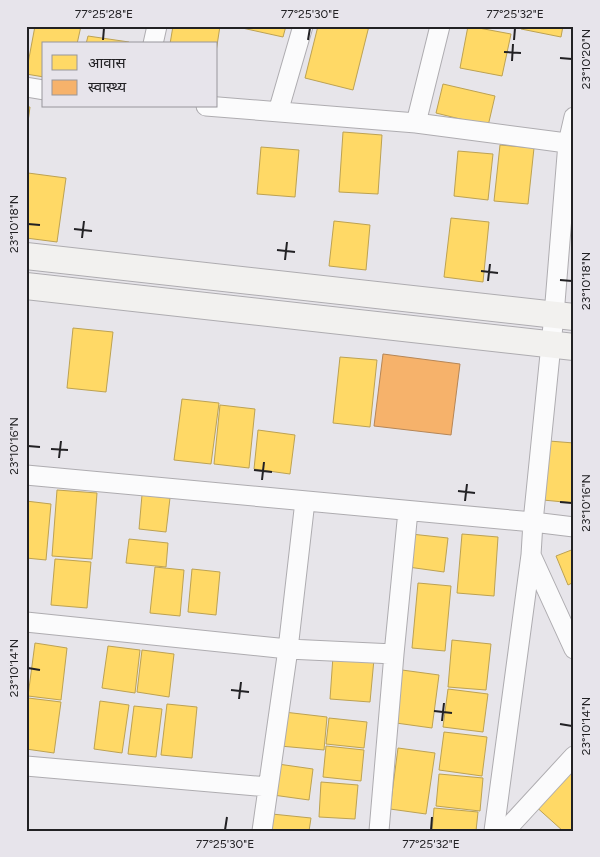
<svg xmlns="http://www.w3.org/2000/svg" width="600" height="857" font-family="Figtree,'Noto Sans Devanagari',sans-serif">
<rect width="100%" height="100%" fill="#e7e5ea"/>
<path fill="#ffd966" stroke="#bda252" d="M35,26h46l-4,18h-33v33l-18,-3z
M173,26h47l-4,26v-8h-46z
M233,26h53l-3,11z
M318,26h51l-16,64 -48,-12z
M468,26l43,8 -9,42 -42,-8z
M521,26h42l-2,11 -40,-8z
M88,36l41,6 -1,2h-42z
M443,84l52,12 -7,30 -52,-13z
M26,107h4l-4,30z
M343,132l39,3 -4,59 -39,-2z
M500,145l34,3 -6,56 -34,-3z
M261,147l38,3 -4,47 -38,-3z
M458,151l35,3 -5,46 -34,-4z
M28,173l38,5 -9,64 -31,-4v-48z
M451,218l38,4 -6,60 -39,-5z
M334,221l36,4 -4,45 -37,-4z
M73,328l40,4 -7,60 -39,-4z
M340,357l37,3 -7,67 -37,-4z
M182,399l37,4 -8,61 -37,-4z
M220,405l35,4 -6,59 -35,-4z
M258,430l37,5 -5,39 -36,-5z
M549,441l25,2v60l-31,-3z
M57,490l40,3 -5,66 -40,-3z
M142,495l28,3 -4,34 -27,-3z
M26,501l25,3 -5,56 -20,-2z
M411,534l37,4 -4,34 -36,-5z
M462,534l36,3 -4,59 -37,-3z
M129,539l39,4 -2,24 -40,-4z
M574,549v33l-6,3 -12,-29z
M55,559l36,3 -4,46 -36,-3z
M155,567l29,3 -4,46 -30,-3z
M192,569l28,3 -4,43 -28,-3z
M418,583l33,3 -6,65 -33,-3z
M452,640l39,4 -5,46 -38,-3z
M35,643l32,5 -6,52 -33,-4z
M108,646l32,4 -5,43 -33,-5z
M142,650l32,4 -5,43 -32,-5z
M333,656l41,3 -4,43 -40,-3z
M402,670l37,5 -7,53 -36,-5z
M448,689l40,5 -5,38 -40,-5z
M28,698l33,4 -7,51 -28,-4v-35z
M100,701l29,4 -7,48 -28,-4z
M167,704l30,3 -5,51 -31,-3z
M134,706l28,3 -6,48 -28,-3z
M284,712l43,5 -3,33 -44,-4z
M329,718l38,4 -3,26 -38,-4z
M444,732l43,5 -5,39 -43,-6z
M326,746l38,4 -3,31 -38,-4z
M398,748l37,5 -9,61 -36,-5z
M574,760v68l-3,3h-8l-30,-27z
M278,764l35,5 -4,31 -36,-5z
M439,774l44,4 -3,33 -44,-5z
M321,782l37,3 -3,34 -36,-2z
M434,808l44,4 -2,19h-44z
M272,814l39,4 -2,13h-38z"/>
<path fill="#f6b26b" stroke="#b68656" d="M383,354l77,10 -9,71 -77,-9z"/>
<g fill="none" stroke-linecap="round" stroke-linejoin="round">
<g stroke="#aeacb0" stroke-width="21">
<path id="street" d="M153,44l4,-18
M26,87l18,3
M206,106l210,17 158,21
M278,112l25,-86
M416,123l24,-97
M26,475l507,47 41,5
M531,555l43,94
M26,622l262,27 106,5
M26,766l242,21
M262,831l26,-182 17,-148
M379,831l15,-177 14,-143
M494,831l37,-276 2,-33 21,-207 14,-172 6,-26
M505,831l69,-75"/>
</g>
<g stroke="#aeacb0" stroke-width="28">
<path id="secondary" d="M26,256l548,61
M26,286l548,61"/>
</g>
<use href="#street" stroke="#fbfbfc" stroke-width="19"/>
<use href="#secondary" stroke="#f2f1ef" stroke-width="26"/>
</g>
<path fill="none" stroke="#222124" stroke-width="2" d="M103,40l1,-12M308,40l2,-12M514,40l1,-12M504,52l17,1M560,58l12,1M512,61l1,-17M28,224l12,1M74,229l18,2M82,238l2,-17M277,250l18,2M285,260l2,-18M481,271l17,2M560,280l12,1M488,281l2,-17M28,446l12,1M51,449l17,1M59,458l2,-17M254,470l18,2M262,480l2,-18M458,491l17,2M465,501l2,-17M560,502l12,1M28,668l12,2M231,690l18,2M239,699l2,-17M434,711l18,2M442,721l2,-18M560,724l12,2M225,830l2,-13M431,830l1,-13"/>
<rect width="600" height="857" fill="none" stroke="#e7e4eb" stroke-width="55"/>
<rect x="42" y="42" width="175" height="65" fill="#e7e4eb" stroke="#98969b"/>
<rect x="52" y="55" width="25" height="15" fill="#ffd966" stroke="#98969b"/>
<text x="88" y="68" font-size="15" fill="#222124">आवास</text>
<rect x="52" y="80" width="25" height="15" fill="#f6b26b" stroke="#98969b"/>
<text x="88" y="92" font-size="15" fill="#222124">स्वास्थ्य</text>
<rect x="28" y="28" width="544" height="802" fill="none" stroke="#222124" stroke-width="2"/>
<g font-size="12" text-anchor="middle" fill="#222124">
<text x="104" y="18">77°25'28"E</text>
<text x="310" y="18">77°25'30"E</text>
<text x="515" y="18">77°25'32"E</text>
<text transform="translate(586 59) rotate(-90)" y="4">23°10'20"N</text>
<text transform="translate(14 224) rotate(-90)" y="4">23°10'18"N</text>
<text transform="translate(586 281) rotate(-90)" y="4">23°10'18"N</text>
<text transform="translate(14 446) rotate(-90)" y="4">23°10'16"N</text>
<text transform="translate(586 503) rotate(-90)" y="4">23°10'16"N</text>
<text transform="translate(14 668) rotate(-90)" y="4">23°10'14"N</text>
<text transform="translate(586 726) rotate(-90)" y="4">23°10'14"N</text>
<text x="225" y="848">77°25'30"E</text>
<text x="431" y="848">77°25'32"E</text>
</g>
</svg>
